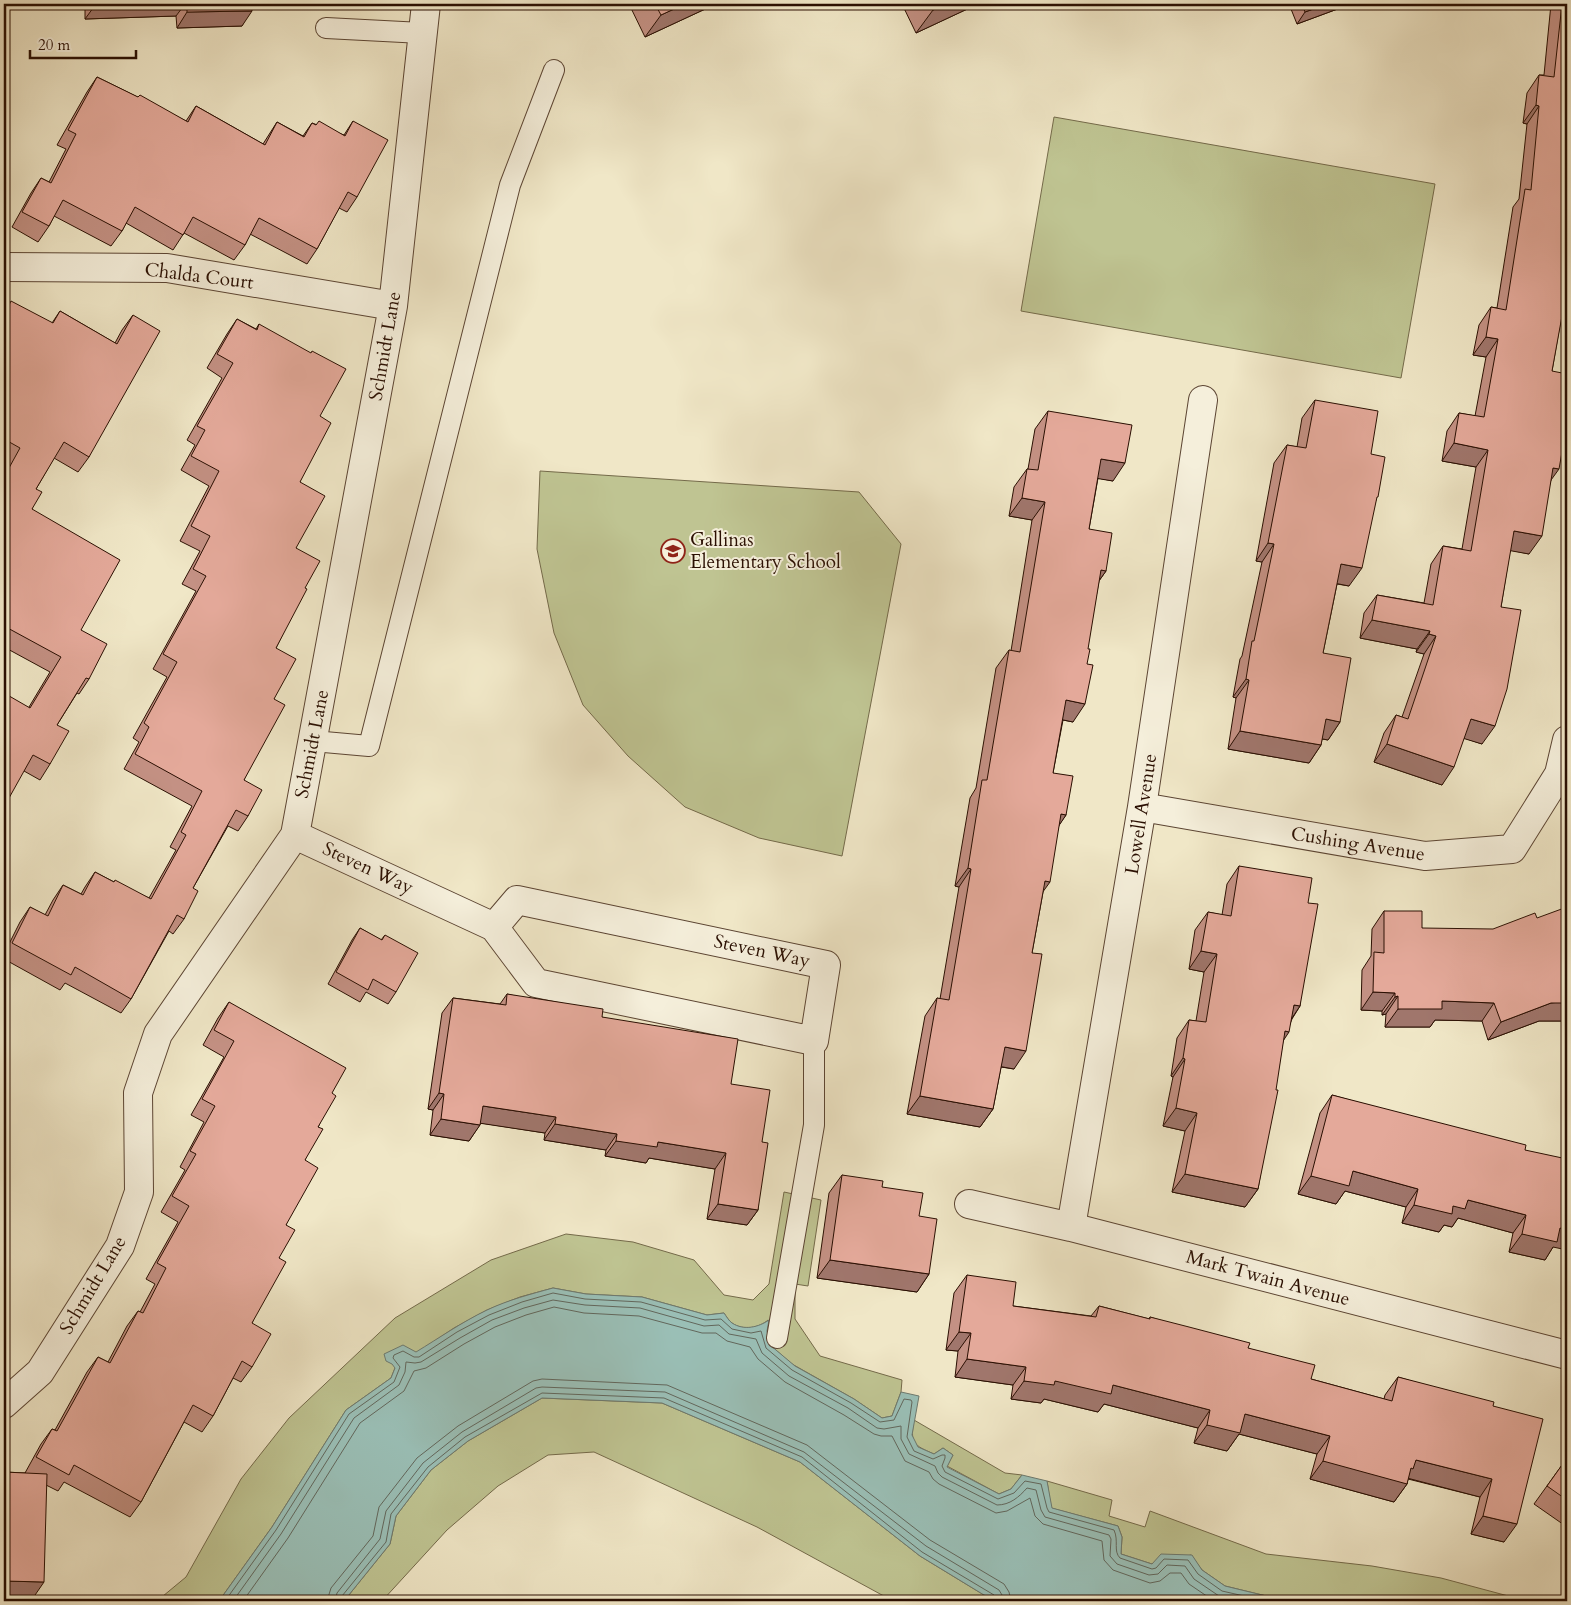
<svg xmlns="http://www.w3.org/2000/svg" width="1571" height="1605" font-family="Cardo,serif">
<rect width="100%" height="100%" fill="#f0e7c7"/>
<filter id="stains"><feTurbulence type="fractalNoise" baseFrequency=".004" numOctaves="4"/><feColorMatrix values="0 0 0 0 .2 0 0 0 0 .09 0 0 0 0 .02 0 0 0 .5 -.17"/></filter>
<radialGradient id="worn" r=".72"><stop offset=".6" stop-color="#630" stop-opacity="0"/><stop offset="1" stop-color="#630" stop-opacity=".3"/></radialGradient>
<path fill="#bfc492" stroke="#746a4a" d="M1054,117l381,67 -34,194 -380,-67z
M540,471l319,21 42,52 -59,312 -83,-18 -74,-31 -57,-51 -45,-51 -29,-72 -17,-84z
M784,1192l37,8 -13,86 -13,-2v35l25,37 82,24 -1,12 -9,24 -10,2 -28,-19 -62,-35 -22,-19 -3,-14 1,-11c-9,8 -25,11 -36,3 -3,-2 -6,-7 -8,-10l-17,2 -65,-18 -56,-3 -33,-6 -33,9 -33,13 -33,18 -59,40 -4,10 -45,32 -74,117 -53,74h-62l29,-24 55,-98 48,-61 106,-100 96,-58 75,-26 67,8 61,18 30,35 29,5 16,-16z
M542,1398l120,5 138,59 120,94 64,39 13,6h-104l-136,-74 -163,-75 -46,3 -50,31 -51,44 -65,71h-38l46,-57 6,-28 35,-46 37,-29z
M914,1420l91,53 17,2 -11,14 -12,5 -52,-28 6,-11 -10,-7 -9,6c-21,-9 -24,-11 -20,-34z
M1047,1481l65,19 -3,16 36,11 5,-16 116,43 106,12 69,12 86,23h-240l-62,-15 -23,-16 -11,-15 -39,9 -31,-10 1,-17 -4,-11 -67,-18z"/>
<path fill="#9abfb6" stroke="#6d796e" d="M553,1288l33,6 56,3 65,18 17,-2c2,3 5,8 8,10 12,8 27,4 37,-3l-2,11 3,14 25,21 59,33 28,19 10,-2 9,-24 18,4 -7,39 6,12 16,7 9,-6 10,7 -6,12 52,27 12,-5 11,-14 25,6 5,27 66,18 4,11 -1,17 31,10 9,-10 31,1 10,15 23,16 62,15h-290l-13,-6 -64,-39 -120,-94 -138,-59 -120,-5 -74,43 -37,29 -35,46 -6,28 -46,57h-125l53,-74 74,-117 45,-32 4,-10 -3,-4 -6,-3 -2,-7 19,-9 13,7c23,-14 46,-30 71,-42 21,-10 44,-16 66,-22z"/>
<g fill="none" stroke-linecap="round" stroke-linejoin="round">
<path stroke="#62675c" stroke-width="1" d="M225,1601l51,-71 73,-116 45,-32 6,-15 -7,-9 1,-3 9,-4 11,6h5l38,-25 32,-17 33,-13 31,-9 32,6 56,3 64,18 16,-1 11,10 19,4 10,-2 5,17 26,22 59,33 29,19 14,-2 10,-21 7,1 1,2 -5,35 7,14 19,8 9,-4h3v3l-3,8 3,6 53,27 16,-6 11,-12 16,3 6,24 2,4 65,18c5,11 -1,21 6,28l32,11 4,-1 8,-9 24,1 10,14 24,17 44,10
M233,1601l48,-67 73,-116 45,-33 6,-13 1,-10 9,1 6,-1 39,-24 32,-18 32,-12 29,-8 32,5 55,3 64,18 15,-1 10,9 27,5 6,14 27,23 59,32 29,20 7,1 17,-3v13l8,15 26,12 3,7 4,4 55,28c13,0 22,-8 30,-17l9,2 5,20 4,7 64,18 2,4 -1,17 7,8 32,11 9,-1 9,-9 18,1 9,13 25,17 21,5
M243,1601l45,-63 72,-115 44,-32 10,-20 12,-3 38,-24 31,-17 31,-12 28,-8 30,6 55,3 63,17h14l11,8 23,6 8,12 27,23 59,33 30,19 7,2h11l13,25 24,11 4,7 6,5 57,29 11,-2 23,-13 5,18 8,8 59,17 2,19 9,10 37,13 10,-2 10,-8h11l8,11 25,17
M327,1601l4,-13 42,-52 6,-29 38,-49 41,-32 75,-45 9,-2 125,6 140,60 123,95 74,44 5,8 2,9
M335,1601l2,-8 43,-54 6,-28 37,-48 39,-31 74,-44 6,-1 123,5 139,60 122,94 73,44 3,5 1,6
M341,1601l1,-5 44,-54 5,-28 37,-47 37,-30 77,-44 122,5 138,59 120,95 72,43 3,6"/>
<g stroke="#5c4533" stroke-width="22">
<path id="service" d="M326,28l96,5
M313,741l56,5 141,-561 44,-115
M777,1338l37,-213v-84"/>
</g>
<g stroke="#5c4533" stroke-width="30">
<path id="minor" d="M4,267l163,1 226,38
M1142,807l283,49 87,-7 47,-75 8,-34
M295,835l199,92 42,56 278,58 12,-76 -309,-65 -23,27
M969,1204l102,23 496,128
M1071,1227l71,-420 61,-407
M4,1404l36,-32 80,-126 19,-54 -1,-99 20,-59 137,-199 98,-529 33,-302"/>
</g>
<use href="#service" stroke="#f5efdb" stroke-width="20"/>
<use href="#minor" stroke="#f5efdb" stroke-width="28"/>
</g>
<path fill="#c49184" stroke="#2a0f02" d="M85,4h167l-10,22 -65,2 -1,-12 -91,3z
M629,4h87l-71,33z
M902,4h76l-62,29z
M1211,4h7l-3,3z
M1289,4h62l-54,20z
M1551,4h16v310l-5,-1 -10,58 -1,109 -22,74 -19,-4 -9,57 -19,137 -18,-6 -22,47 -68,-23 10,-29 12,-18 6,2 22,-63 -8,-2 1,-3 -57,-11 4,-25 13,-18 47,8 7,-39 12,-18 19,3 14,-82 -34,-6 5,-30 12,-18 16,3 11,-59 -13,-2 6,-30 12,-18 6,1 16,-101 6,-8 8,-75 -4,-1 4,-30 12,-18h5z
M97,77l89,44 10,-15 67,38 14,-22 26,14 9,-13 32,12 9,-14 4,76 -10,15 -8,-4 -22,41 -10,15 -57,-30 -5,11 -11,15 -50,-27 -11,17 -47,-27 -4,8 -11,15 -57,-30 -5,10 -11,16 -26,-15 19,-34 10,-15 8,4 17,-33 -9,-4 30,-53z
M60,311l55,32 7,-13 11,-15 -44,142 -11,15 -24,-14 -18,31 -4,20 49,121 8,49 -10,15 -2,-1 -20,32 -7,39 -10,16 -16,-9 5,-64 21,-35 -46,-25v-174l5,-9 -5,-3v-146l48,8z
M237,319l19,10 3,-5 61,92 -20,66 -4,66 9,40 -29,60 -2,51 -30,81 4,36 -10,15 -10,-5 -35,62 -9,31 -11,15 -4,-3 -38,68 -10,14 -56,-30 -5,7 -56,-31v-5l16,-32 10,-15 15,8 8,-15 10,-15 18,9 4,-7 10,-15 19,10 35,16 27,-48 -6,-3 22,-41 -68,-37 15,-27 -6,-4 34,-61 -14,-8 43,-78 -14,-7 18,-33 -20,-10 29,-55 -28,-16 14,-25 -8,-5 35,-62 -15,-10 20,-34z
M1315,400l56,54 5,46 -27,86 -12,-2 -14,69 17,69 -12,18 -6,-1 -1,6 -12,18 -81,-14 8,-51 -3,-1 7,-38 2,-3 20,-94 -6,-1 18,-98 13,-18 10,2 5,-29z
M1048,411l65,70 -15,-3 -9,51 17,42 -7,10 -26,141 -10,-2 -10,53 13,42 -7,10 -16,67 -11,61 -18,116 -13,-2 -8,42 -13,18 -73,-13 18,-98 12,-18 3,1 19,-112 -4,-1 15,-88 6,-10 20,-120 13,-18 2,1 21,-131 -23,-4 5,-29 13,-18h1l7,-40z
M1239,866l69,37 -8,103 -8,13 -9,22 -25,148 -13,18 -73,-15 13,-61 -22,-5 10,-49 -2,-1 6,-38 12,-18 7,1 8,-49 -15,-3 6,-39 13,-18 14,3 5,-31z
M1384,911l38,17 144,93h-27l-51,19 -6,-19 -47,-1 -5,7h-45l1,-13 -4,1v-4l-21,-1 1,-40 9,-14 1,-27z
M360,928l21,12 4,-5 11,57 -8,12 -22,-12 -6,10 -32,-18 24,-44z
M507,994l95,23 129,67 31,58 -4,68 -11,15 -40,-6 8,-50 -66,-11 -3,5 -41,-7 1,-6 -62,-10 1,-7 -64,-10 -12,18 -39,-6 3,-25 -5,-1 14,-96 11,-15 47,6z
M229,1002l103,91 -27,67 -19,65 -7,33 -27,65v44l-11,15 -8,-4 -20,38 -11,16 -18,-10 -43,80 -11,15 -66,-35 -6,9 -12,-6 -13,113 -29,-1v-125l22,1h-1l16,-29 11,-15 3,1 32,-58 11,-15 10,5 19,-36 11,-15 2,1 15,-28 -9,-5 32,-57 -17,-10 24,-42 -5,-3 24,-45 -13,-7 33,-58 -21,-12 15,-27z
M1332,1095l193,55 28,97 -8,13 -36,-8 4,-19 -55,-15 -6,9 -8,-2 -5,7 -37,-9 4,-16 -61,-16 -9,13 -38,-10 22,-81z
M842,1175l40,12 37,29 10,58 -12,18 -100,-14 12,-85z
M967,1275l46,31 78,10 8,-10 50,13 1,-2 98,31 63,31 73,20 1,-4 13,-18 95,29 11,136 -33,-8 9,-37 -72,-18 -1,5 -13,18 -84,-23 7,-25 -78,-20 -12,17 -33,-8 4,-15 -94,-24 -6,8 -54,-13 -3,4 -30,-4 2,-14 -58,-8 3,-26 -12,-1 8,-57z
M1567,1458v69l-33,-23z"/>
<path fill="#a0766c" stroke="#2a0f02" d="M96,4h89l-9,12 -91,3z
M685,4h31l-71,33 16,-22z
M946,4h32l-62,29 17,-23z
M1327,4h24l-54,20 8,-12z
M252,11l-10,15 -65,2 10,-16z
M1536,105l3,1 -12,18 -4,-1z
M1566,294h1v20l-14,-2z
M1486,337l12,2 -12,18 -13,-2z
M1454,443l34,7 -12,17 -34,-6z
M1101,459l24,4 -12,18 -25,-4z
M1553,468l6,1 -13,18z
M1022,498l23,4 -13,18 -23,-4z
M1514,531l28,5 -13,18 -28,-5z
M1268,543l6,1 -12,18 -6,-1z
M1341,564l21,4 -13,18 -20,-4z
M1101,570l5,1 -13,18z
M1372,620l58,11 -13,18 -57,-11z
M1429,634l7,2 -12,18 -8,-2z
M1246,679l3,1 -13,18 -3,-1z
M1066,700l19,4 -12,18 -19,-4z
M1326,719l14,3 -12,18 -15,-3z
M1471,719l24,7 -13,18 -23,-7z
M1240,731l81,14 -12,18 -81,-14z
M1387,744l67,23 -12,18 -68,-23z
M1061,814l5,1 -12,18z
M968,868l3,1 -12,18 -4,-1z
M1045,881l5,1 -13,18z
M1201,951l16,3 -13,18 -15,-3z
M1373,992l22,1 -13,18 -21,-1z
M1398,996l-12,18 -4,1 13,-18z
M1442,1001l52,2 -12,18 -47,-1 -5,7h-45l13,-18z
M1567,1001v18l-1,2h-27l-51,19 13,-18 50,-19z
M1294,1005l6,1 -12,18z
M1285,1031l4,1 -12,18z
M1005,1047l21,4 -12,18 -22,-4z
M1183,1058l2,1 -12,18 -2,-1z
M439,1093l5,1 -11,16 -5,-1z
M920,1096l73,13 -13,18 -73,-13z
M483,1106l73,11 -11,16 -73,-11z
M1176,1108l21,5 -12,18 -22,-5z
M441,1119l39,6 -11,16 -39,-6z
M555,1124l62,10 -11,16 -62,-10z
M616,1141l42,1 68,11 -11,16 -66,-11 -3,5 -41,-7z
M1353,1171l65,18 -12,18 -61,-16 -9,13 -38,-10 13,-18z
M1185,1174l73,15 -13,18 -73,-15z
M1468,1200l58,15 -13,18 -55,-15 -6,9 -8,-2 -5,7 -37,-9 12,-18 39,1z
M718,1204l40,6 -11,15 -40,-6z
M1560,1228l7,2v20l-14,-3 -8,13 -36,-8 13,-18z
M830,1260l99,14 -12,18 -100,-14z
M959,1332l12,1 -13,18 -12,-1z
M967,1359l59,8 -13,18 -58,-8z
M1024,1381h31l58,4 97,25 -12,18 -94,-24 -6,8 -54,-13 -3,4 -30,-4z
M1245,1414l85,22 -13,18 -78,-20 -12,17 -33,-8 13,-18z
M1416,1460l76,19 -12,18 -73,-19v6l-13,18 -84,-23 13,-18z
M1483,1516l34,8 -13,18 -33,-8z
M4,1581l40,1 -11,16 -29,-1z"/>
<path fill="#e4a99a" stroke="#2a0f02" d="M187,4h65v7l-65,1z
M655,4h30l-24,11z
M930,4h16l-13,6z
M1302,4h25l-22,8z
M1562,4h5v290h-1l-14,77 15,3v50l-8,45 -6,-1 -11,68 -28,-5 -13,76 20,3 -14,79 -12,37 -24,-7 -17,48 -67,-23 9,-29 12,4 28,-83 -7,-2 1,-3 -58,-11 5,-25 56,10 10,-59 28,5 17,-101 -34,-7 5,-30 25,4 14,-78 -12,-2 5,-30 15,3 19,-121 6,1 8,-84 -3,-1 3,-30 15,2z
M97,77l41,20 2,-2 48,27 8,-16 69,39 12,-23 27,15 8,-14 4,2 3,-4 26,15 8,-15 35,19 -31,57 -9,-5 -31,57 -58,-31 -14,27 -52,-28 -10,18 -48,-28 -13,24 -59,-31 -14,26 -27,-14 19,-34 10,5 25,-49 -8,-4z
M11,301l42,22 7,-12 57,33 16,-29 27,16 -71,126 -25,-15 -28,47 6,3 -10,17 88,51 -39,70 26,14 -18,35 -3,-1 -29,47 12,6 -19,33 -17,-9 -29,52v-114l26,15 31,-51 -57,-31v-149l16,-29 -16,-9v-124z
M237,319l20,11 2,-6 52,29 1,-2 34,18 -26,47 11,7 -31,59 25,14 -29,52 24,13 -15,27 2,1 -31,59 20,11 -22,40 11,6 -41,75 18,10 -14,26 -12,-6 -43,78 5,3 -14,28 -7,-4 -46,84 -56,-32 -4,8 -59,-32 18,-36 18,9 15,-31 20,10 12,-23 19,10 1,-2 36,19 35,-64 -5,-3 21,-41 -67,-37 14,-27 -5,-4 33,-61 -14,-8 43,-78 -13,-7 17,-33 -19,-10 28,-55 -28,-15 14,-26 -8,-4 36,-63 -16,-9z
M1315,400l63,11 -7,43 14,3 -7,40h-1l-15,71 -21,-4 -18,89 28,5 -11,64 -14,-3 -5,26 -81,-14 9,-51 -3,-1 6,-38h2l20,-97 -6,-1 19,-98 19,3z
M1048,411l84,14 -7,38 -24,-4 -12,70 23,4 -6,38 -5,-1 -13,79h2l-3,15 6,1 -8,39 -19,-4 -13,73 20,3 -7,39 -5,-1 -11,68 -5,-1 -13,72 10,1 -16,97 -21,-4 -12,62 -73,-13 17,-98 12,2 22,-131 -3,-1 14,-88h5l22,-130 11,2 25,-150 -23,-4 5,-29 11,1z
M1239,866l73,12 -4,25 10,1 -18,102 -6,-1 -5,27 -4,-1 -9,59h2l-20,99 -73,-15 12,-61 -21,-5 9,-49 -2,-1 6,-38 17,2 11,-68 -16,-3 7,-39 23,4z
M1567,907v96h-16l-50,19 -7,-19 -52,-2v8h-44v-13l-3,1v-4l-22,-1 1,-40 10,1v-42h38v17l71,1 42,-16 2,5z
M360,928l22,12 3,-5 33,18 -22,39 -23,-13 -5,11 -32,-18z
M507,994l96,15 -1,8 136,22 -7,45 39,6 -8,52 6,1 -10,67 -40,-6 8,-51 -68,-11 -1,5 -41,-6 1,-7 -62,-10 1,-7 -73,-11 -3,19 -39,-6 3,-25 -5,-1 14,-95 53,7z
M229,1002l117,66 -14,25 4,3 -18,31 5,2 -18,31 13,8 -32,57 9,5 -16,28 7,4 -34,61 19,11 -19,33 -10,-6 -29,55 -20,-11 -52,97 -67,-37 -5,10 -33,-18 16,-28 5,2 41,-74 12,6 28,-52 5,2 23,-45 -9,-5 32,-57 -17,-10 24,-42 -6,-3 25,-45 -13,-7 32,-58 -20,-11z
M1332,1095l194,50 -1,5 42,9v71l-7,-2 -3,14 -35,-8 4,-19 -58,-15 -3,9 -12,-3 -1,8 -38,-9 4,-16 -65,-18 -4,15 -38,-10z
M842,1175l41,6 -1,6 41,6 -4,23 18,3 -8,55 -99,-14z
M967,1275l49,7 -3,24 83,11 3,-11 51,13v-2l39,10 61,16 -2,5 67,17 -4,14 81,22 6,-24 96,25 -1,4 50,13 -26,105 -34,-8 9,-37 -76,-19 -3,9 -2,-1 -4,16 -84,-23 7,-25 -85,-22 -5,19 -33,-8 3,-15 -97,-25 -2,9 -56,-13 -1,4 -30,-4 2,-14 -59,-8 4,-26 -12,-1z
M1567,1458v42l-20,-14z
M4,1472l43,2 -3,108 -40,-1z"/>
<defs>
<g id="school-ring" transform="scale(1.25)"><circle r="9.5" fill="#f5efdb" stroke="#8f2418" stroke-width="1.5"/><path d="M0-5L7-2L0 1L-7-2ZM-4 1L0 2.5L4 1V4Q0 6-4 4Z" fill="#8f2418"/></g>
</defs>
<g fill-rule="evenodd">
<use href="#school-ring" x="673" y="551"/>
</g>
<g text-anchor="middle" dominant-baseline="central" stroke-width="4" stroke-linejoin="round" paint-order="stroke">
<g font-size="19" fill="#2a0f02" stroke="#f5efdb">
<text transform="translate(199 276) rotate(7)">Chalda Court</text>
<text transform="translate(385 346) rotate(-80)">Schmidt Lane</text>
<text transform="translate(312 744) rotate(-79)">Schmidt Lane</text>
<text transform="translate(1141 814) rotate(-81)">Lowell Avenue</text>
<text transform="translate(1358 844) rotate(9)">Cushing Avenue</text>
<text transform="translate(368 868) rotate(25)">Steven Way</text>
<text transform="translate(762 951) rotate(12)">Steven Way</text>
<text transform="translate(1268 1278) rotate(15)">Mark Twain Avenue</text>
<text transform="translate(93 1285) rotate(-59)">Schmidt Lane</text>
</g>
<g font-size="19" fill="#2a0f02" stroke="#f5efdb" text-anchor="start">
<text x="690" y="540">Gallinas<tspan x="690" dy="22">Elementary School</tspan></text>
</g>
</g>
<rect width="1571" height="1605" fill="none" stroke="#f0e7c7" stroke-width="20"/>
<rect x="5" y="5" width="1561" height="1595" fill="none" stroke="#2a0f02" stroke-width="2.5"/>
<rect x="10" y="10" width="1551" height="1585" fill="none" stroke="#2a0f02"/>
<path d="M30 50v8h106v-8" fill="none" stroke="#2a0f02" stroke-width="2.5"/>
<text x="38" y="50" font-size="15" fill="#2a0f02" stroke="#f5efdb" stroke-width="4" paint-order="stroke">20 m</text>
<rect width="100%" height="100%" filter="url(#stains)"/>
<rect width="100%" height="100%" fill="url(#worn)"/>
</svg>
